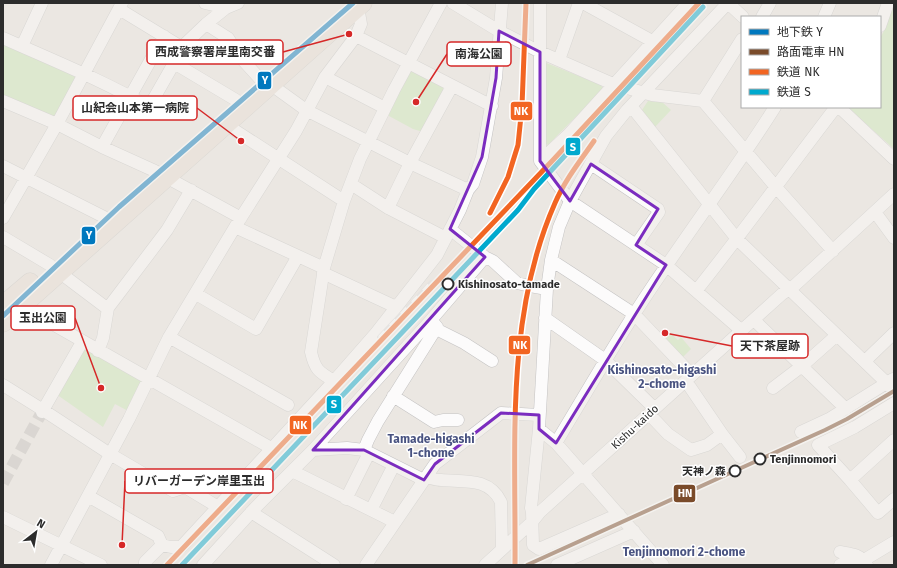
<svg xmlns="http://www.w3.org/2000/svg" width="897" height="568" font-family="'Fira Sans','Noto Sans JP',sans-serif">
<rect width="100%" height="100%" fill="#ebe7e2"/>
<path fill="#cce8b9" d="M894,9v140l-47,-42h33v-69l5,-9 5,-18z
M3,43l71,31 2,5 -19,36 -5,2 -49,-21z
M544,62l57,23 2,4 -55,56 -4,-2z
M410,71h3l30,16 1,4 -21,41 -10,-3 -24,-13 -1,-4z
M648,101l14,1 9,8 -16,17 -13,-17z
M670,333l8,7 3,-3 10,12 -8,8 -18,-18z
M84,345l60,34 -14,33 -15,-8 -12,23 -47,-33z"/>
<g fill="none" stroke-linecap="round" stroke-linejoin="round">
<path stroke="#c5c2be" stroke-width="12" stroke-dasharray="12 6" stroke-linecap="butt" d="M3,483l39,-71"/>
<g stroke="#c4c3c3" stroke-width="13">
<path id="minor" d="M205,3l21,5 12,-5
M453,3l46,28 41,21 73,32 39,11 51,6 72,85 58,65
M540,3v158l30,40 96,64 76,66
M583,3l69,38
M728,3l15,14
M119,9l64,39
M762,17l8,-14
M824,17l6,-14
M206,24l22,14 12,19 20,22
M880,26l8,-23
M356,36l136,70
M3,38c49,22 99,42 146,69l36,-63 21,-20 20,-16
M22,46l20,-43
M559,60l20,-57
M174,63l62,37
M325,77l60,31
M270,84l36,26 104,53 58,27
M3,101l54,23 45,23 53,24 86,47
M703,101l39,-62
M631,106l106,133 157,151
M839,107l55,52
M225,124l119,77
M102,147l62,-111
M540,161l28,-26 120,-132
M591,164l67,45 1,3 -23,33
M3,166l101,51
M351,184l37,24 58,30
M388,208l22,-45 42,-77
M875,212l19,26
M3,218l54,-94 65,-121
M235,227l89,41
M450,229l35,28 8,4 24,22 13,3 17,3
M3,237l47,28
M551,260l83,54 58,61
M59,272l49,37
M323,273l73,34
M696,291c48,-60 93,-123 140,-184
M196,294l60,35 42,-73
M21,306l250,142
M545,318l60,42 49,48
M754,320l92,89
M436,329l28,14 28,18
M169,337l119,68
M98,351l5,-13 5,-30 59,-78 24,-40
M865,361l29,-28
M334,381c-15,-9 -19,-11 -23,-29l13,-84 20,-67 16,-42 34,-69 47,-87
M3,385l40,25 67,44 63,37 12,-4 33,20
M773,388l29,-22 35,-31
M393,396l41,26 9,-2h15
M894,403l-39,24 -37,18 32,35 28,33 16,-14
M42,412l40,-70
M649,414l19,20 23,16 16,-5 15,-11 -32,-47
M539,429l17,14 107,122
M801,432l28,-13 64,-40
M722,434l18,23
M556,443c36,-60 71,-121 111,-178 36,-53 74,-104 108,-158
M313,450l34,-2 17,2 60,30
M364,450l4,-10 10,-19 59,-94 -6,-7 54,-63
M292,471l103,51
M426,477c5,1 10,3 15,3 23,2 48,-3 60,22l1,47
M850,480l44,-40
M88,496l70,40 4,9 9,2h10l153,-166 42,-48 61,-78 23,-45 8,-20 5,-6 9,-27 14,-79 6,-75
M346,499l23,-46
M371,510l23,-45
M251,512l83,53
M619,514l-80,35 -6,-4 -1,-33 -1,-4 8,-79 8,-140 4,-29 8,-33 11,-26 36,-65 21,-26 101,-107
M3,517l98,48
M840,552c12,2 20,2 27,13
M864,560l30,-18
M51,565l78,-146 40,-82 66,-110 61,-96 29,-54 31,-41 5,-12 -3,-17
M145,565v-3l17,-17
M203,565l52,-57 58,-58 118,-130
M366,565l69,-101 66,-51 38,2
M485,565l47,-43 8,-10 242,-218 12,-8 100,-92
M557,565l77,-34
M840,565l5,-3 8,3"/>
</g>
<g stroke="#c6c4c2" stroke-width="19">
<path id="highway" d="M3,305l27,-23
M3,323l360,-320"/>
</g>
<use href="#minor" stroke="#fcfbfb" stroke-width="12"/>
<use href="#highway" stroke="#e9ded4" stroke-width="18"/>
<g stroke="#dedee0" stroke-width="4">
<path id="rail" d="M379,337l52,-55"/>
</g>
<use href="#rail" stroke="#fff" stroke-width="2.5" stroke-dasharray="8" stroke-linecap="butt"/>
<g stroke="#fff" stroke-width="8">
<path id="rail-1" d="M490,213l18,-36 10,-32 4,-39 4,-103
M167,565l386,-405 146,-157
M515,565c1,-121 -10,-249 40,-362 10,-23 25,-42 39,-62"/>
</g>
<g stroke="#fff" stroke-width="8">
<path id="rail-2" d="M182,565l336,-355 16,-21 169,-182"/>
</g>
<use href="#rail-1" stroke="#f26522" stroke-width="5"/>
<use href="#rail-2" stroke="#00a9ce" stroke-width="5"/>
<g stroke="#fff" stroke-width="7">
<path id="tram-1" d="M527,565l298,-135 22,-11 47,-28"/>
</g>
<use href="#tram-1" stroke="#7a4b2a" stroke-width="4"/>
<g stroke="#fff" stroke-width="8">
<path id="metro-1" d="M3,316l116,-109 234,-204"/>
</g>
<use href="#metro-1" stroke="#0078be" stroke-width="5"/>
</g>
<path d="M0 0H897V568H0ZM499,31l41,21v109l30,40 21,-37 67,45 -22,36 30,20 -110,178 -17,-14v-14l-38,-2 -66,51 -11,16 -60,-30h-51l172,-193 -35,-28 32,-72 14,-79z" fill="#ebe7e2" fill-opacity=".55" fill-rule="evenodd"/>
<path fill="none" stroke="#7b2cbf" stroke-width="3" stroke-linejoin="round" d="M499,31l41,21v109l30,40 21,-37 67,45 -22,36 30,20 -110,178 -17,-14v-14l-38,-2 -66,51 -11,16 -60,-30h-51l172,-193 -35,-28 32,-72 14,-79z"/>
<g fill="#fff" stroke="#2c2c2c" stroke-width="2">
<circle cx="448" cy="284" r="5.5"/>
<circle cx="760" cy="459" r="5.5"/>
<circle cx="735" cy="471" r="5.5"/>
</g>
<g text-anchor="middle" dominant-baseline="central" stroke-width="3" stroke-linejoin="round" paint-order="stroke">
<g font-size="11" font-weight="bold" fill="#2c2c2c" stroke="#fff" text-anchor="start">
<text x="458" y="284">Kishinosato-tamade</text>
<text x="770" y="459">Tenjinnomori</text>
<text x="726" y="471" text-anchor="end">天神ノ森</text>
</g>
<g font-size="11" fill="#2c2c2c" stroke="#fff">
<text transform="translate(635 427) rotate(-43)">Kishu-kaido</text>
</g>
<g font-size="12" font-weight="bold" fill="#495381" stroke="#fff">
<text x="662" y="370">Kishinosato-higashi<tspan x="662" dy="14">2-chome</tspan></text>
<text x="431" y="439">Tamade-higashi<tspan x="431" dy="14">1-chome</tspan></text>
<text x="684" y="552">Tenjinnomori 2-chome</text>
</g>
</g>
<path fill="none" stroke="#d62828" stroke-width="1.5" d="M349 34L283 52M416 102L447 54M241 141L197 108M101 388L75 318M665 333L732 346M122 545L125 481"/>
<g fill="#d62828" stroke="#fff" stroke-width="1.5">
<circle cx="349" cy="34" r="4"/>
<circle cx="416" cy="102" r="4"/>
<circle cx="241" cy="141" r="4"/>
<circle cx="101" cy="388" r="4"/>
<circle cx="665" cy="333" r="4"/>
<circle cx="122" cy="545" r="4"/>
</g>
<g fill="#fff" stroke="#d62828" stroke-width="1.5">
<rect x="147" y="40" width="136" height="24" rx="4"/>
<rect x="447" y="42" width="64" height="24" rx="4"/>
<rect x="73" y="96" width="124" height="24" rx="4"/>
<rect x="11" y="306" width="64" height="24" rx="4"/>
<rect x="732" y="334" width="76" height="24" rx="4"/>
<rect x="125" y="469" width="148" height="24" rx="4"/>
</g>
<g font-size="12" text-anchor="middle" font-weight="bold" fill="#2c2c2c">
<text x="215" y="56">西成警察署岸里南交番</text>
<text x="479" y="58">南海公園</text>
<text x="135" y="112">山紀会山本第一病院</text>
<text x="43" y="322">玉出公園</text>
<text x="770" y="350">天下茶屋跡</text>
<text x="199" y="485">リバーガーデン岸里玉出</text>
</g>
<g stroke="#fff" stroke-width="1.5">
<rect x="257" y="71" width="15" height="19" rx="4" fill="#0078be"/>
<rect x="510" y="101" width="23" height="20" rx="4" fill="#f26522"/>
<rect x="565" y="137" width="16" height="19" rx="4" fill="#00a9ce"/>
<rect x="81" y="226" width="15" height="19" rx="4" fill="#0078be"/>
<rect x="508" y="335" width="23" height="20" rx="4" fill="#f26522"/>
<rect x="326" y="395" width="16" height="19" rx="4" fill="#00a9ce"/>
<rect x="289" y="415" width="23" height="20" rx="4" fill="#f26522"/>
<rect x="673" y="484" width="23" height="19" rx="4" fill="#7a4b2a"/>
</g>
<g font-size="11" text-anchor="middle" font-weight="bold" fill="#fff">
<text x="265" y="84">Y</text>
<text x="521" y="115">NK</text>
<text x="573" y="151">S</text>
<text x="89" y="239">Y</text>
<text x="520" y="349">NK</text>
<text x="334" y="408">S</text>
<text x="300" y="429">NK</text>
<text x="685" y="497">HN</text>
</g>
<rect width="897" height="568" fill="none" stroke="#2c2c2c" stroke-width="8"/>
<rect x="741" y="16" width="140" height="92" fill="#ffffff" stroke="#ababab"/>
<rect x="749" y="29" width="20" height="6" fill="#0078be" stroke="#ababab"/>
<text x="777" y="36" font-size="12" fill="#2c2c2c">地下鉄 Y</text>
<rect x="749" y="49" width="20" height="6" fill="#7a4b2a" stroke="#ababab"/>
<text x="777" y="56" font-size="12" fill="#2c2c2c">路面電車 HN</text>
<rect x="749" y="69" width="20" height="6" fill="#f26522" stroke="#ababab"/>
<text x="777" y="76" font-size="12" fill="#2c2c2c">鉄道 NK</text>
<rect x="749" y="89" width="20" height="6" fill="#00a9ce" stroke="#ababab"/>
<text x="777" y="96" font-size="12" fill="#2c2c2c">鉄道 S</text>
<g transform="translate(36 532) rotate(31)" stroke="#ffffff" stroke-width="3" paint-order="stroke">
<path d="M0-3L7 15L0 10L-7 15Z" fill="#2c2c2c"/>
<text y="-6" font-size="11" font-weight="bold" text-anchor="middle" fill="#2c2c2c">N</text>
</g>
</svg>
